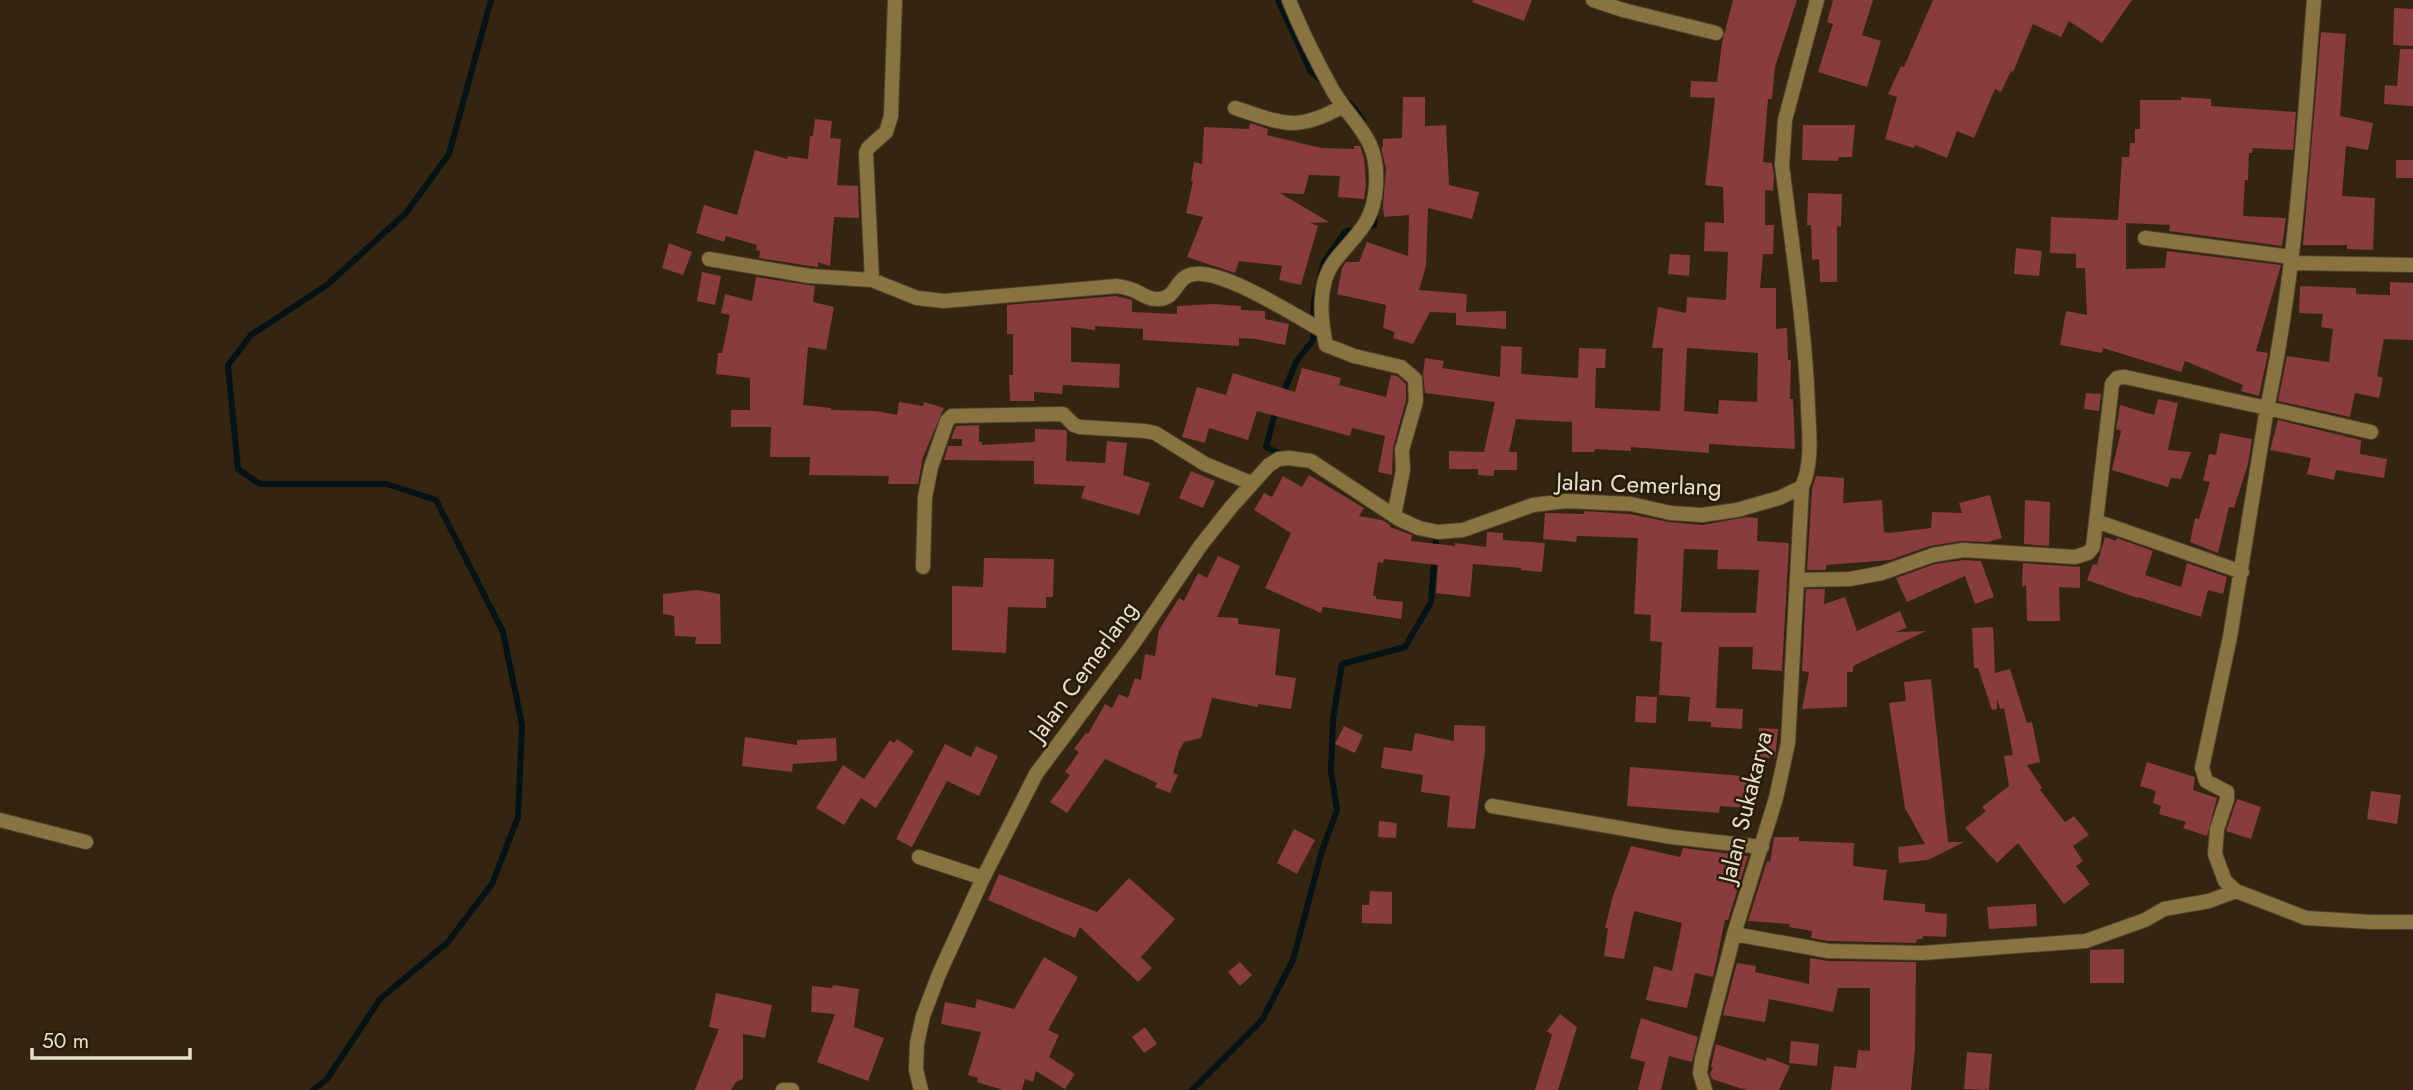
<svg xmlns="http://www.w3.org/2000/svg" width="2413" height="1090" font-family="Jost,sans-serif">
<rect width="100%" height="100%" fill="#33250f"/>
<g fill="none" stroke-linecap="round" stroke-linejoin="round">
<path stroke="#051216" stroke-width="6" d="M1278,0l33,72 12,10
M1348,102l7,7 8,12
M1321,273l3,-11 21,-30 29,-7 1,-10
M1282,396l14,-34 17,-22 1,-39 3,-11
M1276,409l-10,38 18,9
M313,1090l14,-11 53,-80 67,-56 45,-59 26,-67 4,-92 -19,-93 -67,-132 -49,-16h-127l-22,-15 -10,-104 23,-30 76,-50 79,-72 43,-59 42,-154
M1192,1090l70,-70 31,-60 29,-109 15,-41 -6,-39 2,-52 9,-55 63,-17 26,-45 5,-64 -4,-2"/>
</g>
<path fill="#883c3d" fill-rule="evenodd" d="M1473,0h59l-8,21 -52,-19z
M1733,0h64l-22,67 -3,32h-4l-5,63 9,1 2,13 -1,15 -8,-1v35h9l-1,29h-10l-3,34h16v41l11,-1 1,32h3l-1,39h3l2,50 -86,-5v9l-78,-6v4l-36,-2 -1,3h-22v-30l-56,-3 -7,33h8v18h-23v6l-16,-1v-6h-29v-18l35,1 11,-50 -70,-9 -2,-19 2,-16 19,3 -2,7 58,9 1,-31 21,1 -1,27 57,4 1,-30 27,1 -1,19h-9l-1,40 65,3 3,-63h-11l6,-41 28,6 1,-16 39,3 2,-48 -24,-1 1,-29 19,1 -1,-36 -18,-2 10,-87 -25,-1 1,-16 26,1 5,-39zM1687,348l71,5 -1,49 -38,-2 -1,14 -34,-3z
M1833,0h40l-11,35 19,6 -14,46 -49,-15 15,-48 -6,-2z
M1933,0h199l-30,43 -33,-22 -8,16 -28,-13 -20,48 -2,-1 -10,21 -6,-3 -21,49 -17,-7 -10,27 -32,-13 -1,3 -29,-9 12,-42 -9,-3 13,-28 3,1z
M2394,8l19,1v37l-20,-1z
M2321,32l25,2 -6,82 33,7 -5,27 -22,-4 -4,50 33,2 -2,52 -26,-1v-4h-44z
M2400,49h13v57l-29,-2 1,-19 12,1z
M1403,97h22v29l21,-1 3,60 30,7 -7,27 -44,-11 -2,58 -7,24 48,4 -1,18 40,-1v18l-50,-4v-12l-26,-1 -17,32 -20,-6 2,-6 -12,-4 3,-23 -49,-11 5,-26 4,-6h13l8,-20 41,14 1,-41 -25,2 -1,-12 3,-36 -5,-22h2v-8l19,-1z
M2181,97l30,2v7l85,6 -3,38 -40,-2 -1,5h-3l-1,27h-3l-2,36 43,2 -4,28 -113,-15 1,-6 -44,-2v46l39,-1 2,-17 114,14 -25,86 12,2 -9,43 -18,-5 2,-6 -58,-24 -4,11 -78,-24 -1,5 -42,-8 6,-34 21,4 -2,-47h-9v-14l-26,-1 1,-36 67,3 4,-63h7l1,-14h5v-14h5v-29h41z
M815,119l17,2 -2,17 11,1 -4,46 21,1 1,32 -25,-1 -4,49 -12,-4v5l-8,-1 -51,-8 1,-7 -4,-1 1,-5 -31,-9 -2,6 -28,-9 8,-28 33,10 18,-65 32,9 1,-3 20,3 2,-23h3z
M1250,123l18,6 -1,6 54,13 33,1v-3h6l4,12 2,27 -2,14 -26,-2 2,-21 -31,-1 -5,19 -24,-1 49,29 -19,1 8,3 -17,59 -22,-5 3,-14 -43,-5 -4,12 -48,-16 16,-40 -17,-4 7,-32h-2l3,-19 8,2 2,-37 45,2z
M1803,125h52l-3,32h-13l-1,4 -36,-1z
M2396,160h17v18h-17z
M1808,193l34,1 -1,33 -4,-1v56h-17l-1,-23 -7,1 -1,-35h-4z
M669,243l23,9 -9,23 -21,-7z
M2016,248l26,3 -3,25 -25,-2z
M1670,254l20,1 -1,21 -21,-2z
M702,272l19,4 -6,29 -18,-4z
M756,277l59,9 -2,16 21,5 -8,43 -18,-3 -5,58 28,3v2l45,1 21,4 2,-13 24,4 1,-4 20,6 -21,49 -5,27h-30l1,-8 -80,-1 1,-18h-40l1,-30h-40v-17h19v-32l-34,-4 2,-21h4l8,-38 -9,-2 4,-19 27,7z
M2390,282l23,1v57l-29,-1 -7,37 6,2 -4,20 -24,-5 -5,24 -72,-16 9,-45 42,6 4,-33 -12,-2 2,-13 -24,-1 1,-27 56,2v6l34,1z
M1116,296l16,4v12l45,2v-8l37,-2 27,2v4l24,1v8l24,5 -4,21 -29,-6 -17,-1v8l-96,-6v-11l-48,-3v4l-24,-3v35l49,2 -1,24 -56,-3 -1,9 -28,-2v9h-24l-1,-26h4v-41h-6v-29z
M1302,368l39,10 -2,7 47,12 5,-22 6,1 9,8v16l-13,48 -1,27 -14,-3 7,-36 -33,-8 -2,8 -93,-25 -9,29 -39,-12 -4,15 -23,-6 15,-50 29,8 7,-22 62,19z
M2086,393l15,1 -2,17 -15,-2z
M2158,399l20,4 -10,47 23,2 -10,27 -10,-1 -3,9 -56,-17 9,-39 -5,-2 4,-24 34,10z
M2278,420l83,20 -1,14 27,5 -3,19 -48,-8 -2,10 -27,-6 4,-16 -41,-8z
M979,425v17h3v3l53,-3v-13l31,1 1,2 -1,29 39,2 2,-22 20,2 -4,32 27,8 -11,32 -58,-17 4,-12 -51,-2v-23l-90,-1 4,-14h14v-7h-11l5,-13z
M2220,433l32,6 -4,25 -14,44 -5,-1 -11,46 -28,-11 5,-24 4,1 11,-37 -7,-1 6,-27 7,1z
M1191,471l24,10 -12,27 -24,-10z
M1309,475l55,33 -5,8 23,4 8,5v2l22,8 -1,6 44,5v-3l31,4 1,-15 16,1v7l42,3 -3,29 -21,-2v-2l-48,-4 -3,33 -34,-4 2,-28 -54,-6 -1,4 -5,-1 -5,34h3v3l27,3 -2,17 -78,-12 -2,6 -56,-25 26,-55 -37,-23 10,-17 8,4 11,-21 19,11z
M1816,476l28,2 -1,25 39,-3 2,32 5,1 42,-5 1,-16 30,1 -3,-10 31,-8 12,43 -14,4 -27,-1 -31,5 -40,14 -64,5v5h-19l5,-81z
M2025,500l25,2 -1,44 -25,-2z
M1584,511l46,3 39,8 33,3 45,-8 11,1 -1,23 32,2 -7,128 -30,-2 1,-22h-34l-3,61 27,1 -1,20 -31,-2v-5l-23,-1 2,-24 -31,-2 3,-53 -12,-1 1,-26 -17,-1 4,-76 -61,-2 -1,6 -33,-3 2,-26 39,1zM1684,549l34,1 -1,19 42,1 -3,43 -75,-1z
M2105,537l11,4 1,-3 36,13 -8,24 36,12 6,-24 40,14 -4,17 -15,-4 -7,27 -63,-20 -1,1 -50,-18 6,-16 4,1z
M1218,556l22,10 -23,51 21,1v6l42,5 -5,46 21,3 -5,31 -33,-5v3l-46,-9 -11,40 -17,4 -5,9 -6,22 5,2 -8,18 -15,-6 2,-4 -52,-24 -38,54 -17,-11 20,-27 -5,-3 14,-20 -5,-3 12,-16 2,1 17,-30 7,4 7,-14 9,4 7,-20 6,2 4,-26 10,2 4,-26 20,-32 5,3 14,-28 9,5z
M984,558l70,1 -1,38h-7v11l-38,-1 -2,46 -54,-3v-64l31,1z
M1964,560l17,1 13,36 -19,7 -10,-28 -58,26 -11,-24 39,-14z
M2023,563l57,4v21l-21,-1 1,34h-33l-1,-36 -4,2z
M1806,589h19l-1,15 21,-7 12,34 43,-20 7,17 -12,4 31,-1 -73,35v6h-6v35l-45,2 7,-37 -7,-1z
M697,590l23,4 1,50h-26l1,-7 -21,-1 -1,-20 -11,-2v-20z
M1993,627l2,46 15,-4 17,54 5,-1 8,40 -13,3 15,23 -2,2 25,32 9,-6 15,19 -16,11 10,15 -7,5 14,18 -26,20 -46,-61 -21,20 -32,-35 21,-17 -4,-4 27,-21 -5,-30 9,-1 -9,-47 -4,1 -3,-10v10l-5,1 -14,-42h-4l-2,-40z
M1931,679l17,163h16l-36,18 -29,3 -1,-16 27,-3 -20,-36 -16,-105 17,-2 -2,-19z
M1636,696l21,1 -1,26 -21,-1z
M1454,725l31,1v25l-10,78 -28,-2 3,-31 -29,-4 2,-17 -42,-7 3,-21 28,4 3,-18 39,8z
M1344,726l19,9 -8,18 -20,-9z
M1759,728l19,1 -3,29 -17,-1z
M745,737l52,8v-5l39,-2 1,23 -44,3 -1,8 -50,-6z
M897,739l17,12 -38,57 -15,-10 -17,27 -28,-17 27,-43 21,14 26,-39 4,3z
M945,744l26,13 5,-11 22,10 -19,40 -32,-15 -35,66 -16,-8z
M2147,762l48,15 -2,13 24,8 -10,38 -24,-8 3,-6 -27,-8 2,-8 -8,-3 3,-12 -16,-5z
M1630,767l126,10 -2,16h-6l-1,15 -27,-2 -1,7 -92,-7z
M2371,791l30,4 -4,29 -30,-5z
M2237,799l24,8 -10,32 -25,-8z
M1379,821l18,2 -1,15 -18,-1z
M1294,829l21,11 -18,34 -20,-11z
M1774,837h25v4l55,2 -1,23 34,4 -4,30 42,4v8l22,2 -1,23 -23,-1 -1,3h-5l-1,4 -87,-2 -18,-3 1,-7 -23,-4 1,-3 -42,-3 19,-60 3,1z
M1631,846l49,11 3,-9 65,8 -20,64h-3l-12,57 -18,-4 -8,35 -41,-8 8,-34 18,5 10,-48 -48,-12 -10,48 -20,-3 4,-28h-3l7,-29z
M999,874l98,38 32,-34 46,41 -34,38 11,11 -14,14 -58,-55 -5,11 -87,-38z
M1370,891l22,1v32l-30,-1v-18h7z
M2036,904l1,22 -48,3 -2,-22z
M2124,949v34h-34v-33z
M1044,957l34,20 -30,53 11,5 -10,22 26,17 -10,15 -29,-18 -3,11 -8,-3 -3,11h-19l-26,-8 1,-4 -10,-3 13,-43 -40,-8 4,-22 30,6 2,-9 37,10z
M1810,958l18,3 88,1 -1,85 -4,43h-80l3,-24 22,2 2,-18 12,1v-63h-32l-5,24 -64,-13 -4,23 -42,-7 14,-52 19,3 -1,6 54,12z
M1240,962l12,13 -12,11 -12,-14z
M833,985l26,4 -5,38 30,11 -16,43 -51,-19 18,-48 -24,-2 1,-26 20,2z
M716,993l56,12 -7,33 -22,-4v45l-7,3 -5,8h-36l24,-61 -10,-2z
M1560,1014l17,13 -19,63h-23l17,-55 -5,-4z
M1641,1018l57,19 -6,25 -23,-6 -8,34h-23l7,-28 -15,-4z
M1145,1027l12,17 -13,9 -12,-16z
M1791,1041l28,3 -2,22 -28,-3z
M1716,1044l50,17 1,-4 23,9 -11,24h-33l-34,-11 -2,-5 3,-7h-2z
M1967,1052l25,2 -3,36 -25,-1z"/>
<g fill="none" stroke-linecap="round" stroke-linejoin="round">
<g stroke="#50422e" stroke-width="16">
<path id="street" d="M1289,0c13,33 27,60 44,91 22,36 46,46 43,94 -2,37 -18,47 -39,73 -20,23 -17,59 -11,87l28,11 47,11 14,12 1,22 -14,49 1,20 -9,46
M1593,0l30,10 93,23
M1235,108c47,15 61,25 108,-2
M2145,238l147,19
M709,259l100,17 63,4 45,18 27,3 173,-15c5,1 11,2 16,4 8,3 15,10 25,9 20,0 17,-24 37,-25 31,-3 99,41 128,57
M2292,263l121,2
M872,280l-6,-127 2,-5 18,-16 5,-16 4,-116
M2371,432l-104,-24 -37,229 -28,131 4,13 21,11v7l-10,30 -2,25 10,27 11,10 70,27 65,4h42
M2096,521l146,51
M923,567l2,-70 6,-30 16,-46 5,-5 111,-2 11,11 6,2 65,4 10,2 50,31 46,19
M1798,580l52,-1 32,-6 51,-18 30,-5 112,7 13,-4 5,-6 19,-163 5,-6 8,-1 142,31c29,-134 36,-272 47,-408
M1492,806l180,31 90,10
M0,820l86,22
M919,857l64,21
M1734,934l94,17 94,2 164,-12 59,-21 19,-11 45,-8 27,-10
M783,1090h9
M921,1090l-5,-20 1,-27 6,-27 16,-42 44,-96 53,-104 97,-130 68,-99 31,-39 37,-41 10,-6 10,-1 22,3 88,58 20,9 19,4 25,-2 70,-25 33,-4 65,3 40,9 31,2 35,-5 42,-12 23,-11c11,-25 7,-53 6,-80 -3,-81 -16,-161 -26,-242l3,-45 32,-120
M1705,1090l-5,-17 2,-14 32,-125 42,-136 12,-55 14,-256"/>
</g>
<use href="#street" stroke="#887341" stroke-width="14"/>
</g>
<g text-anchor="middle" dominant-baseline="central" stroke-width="5" stroke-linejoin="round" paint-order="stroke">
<g font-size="24" fill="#e7ddd0" stroke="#291c06">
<text transform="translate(1639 484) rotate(2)">Jalan Cemerlang</text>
<text transform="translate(1083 671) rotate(-54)">Jalan Cemerlang</text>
<text transform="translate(1745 807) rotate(-76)">Jalan Sukakarya</text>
</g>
</g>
<path d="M32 1048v10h158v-10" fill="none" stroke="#e7ddd0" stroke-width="3.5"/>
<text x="42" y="1048" font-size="21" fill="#e7ddd0" stroke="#291c06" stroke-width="5" paint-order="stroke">50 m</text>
</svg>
